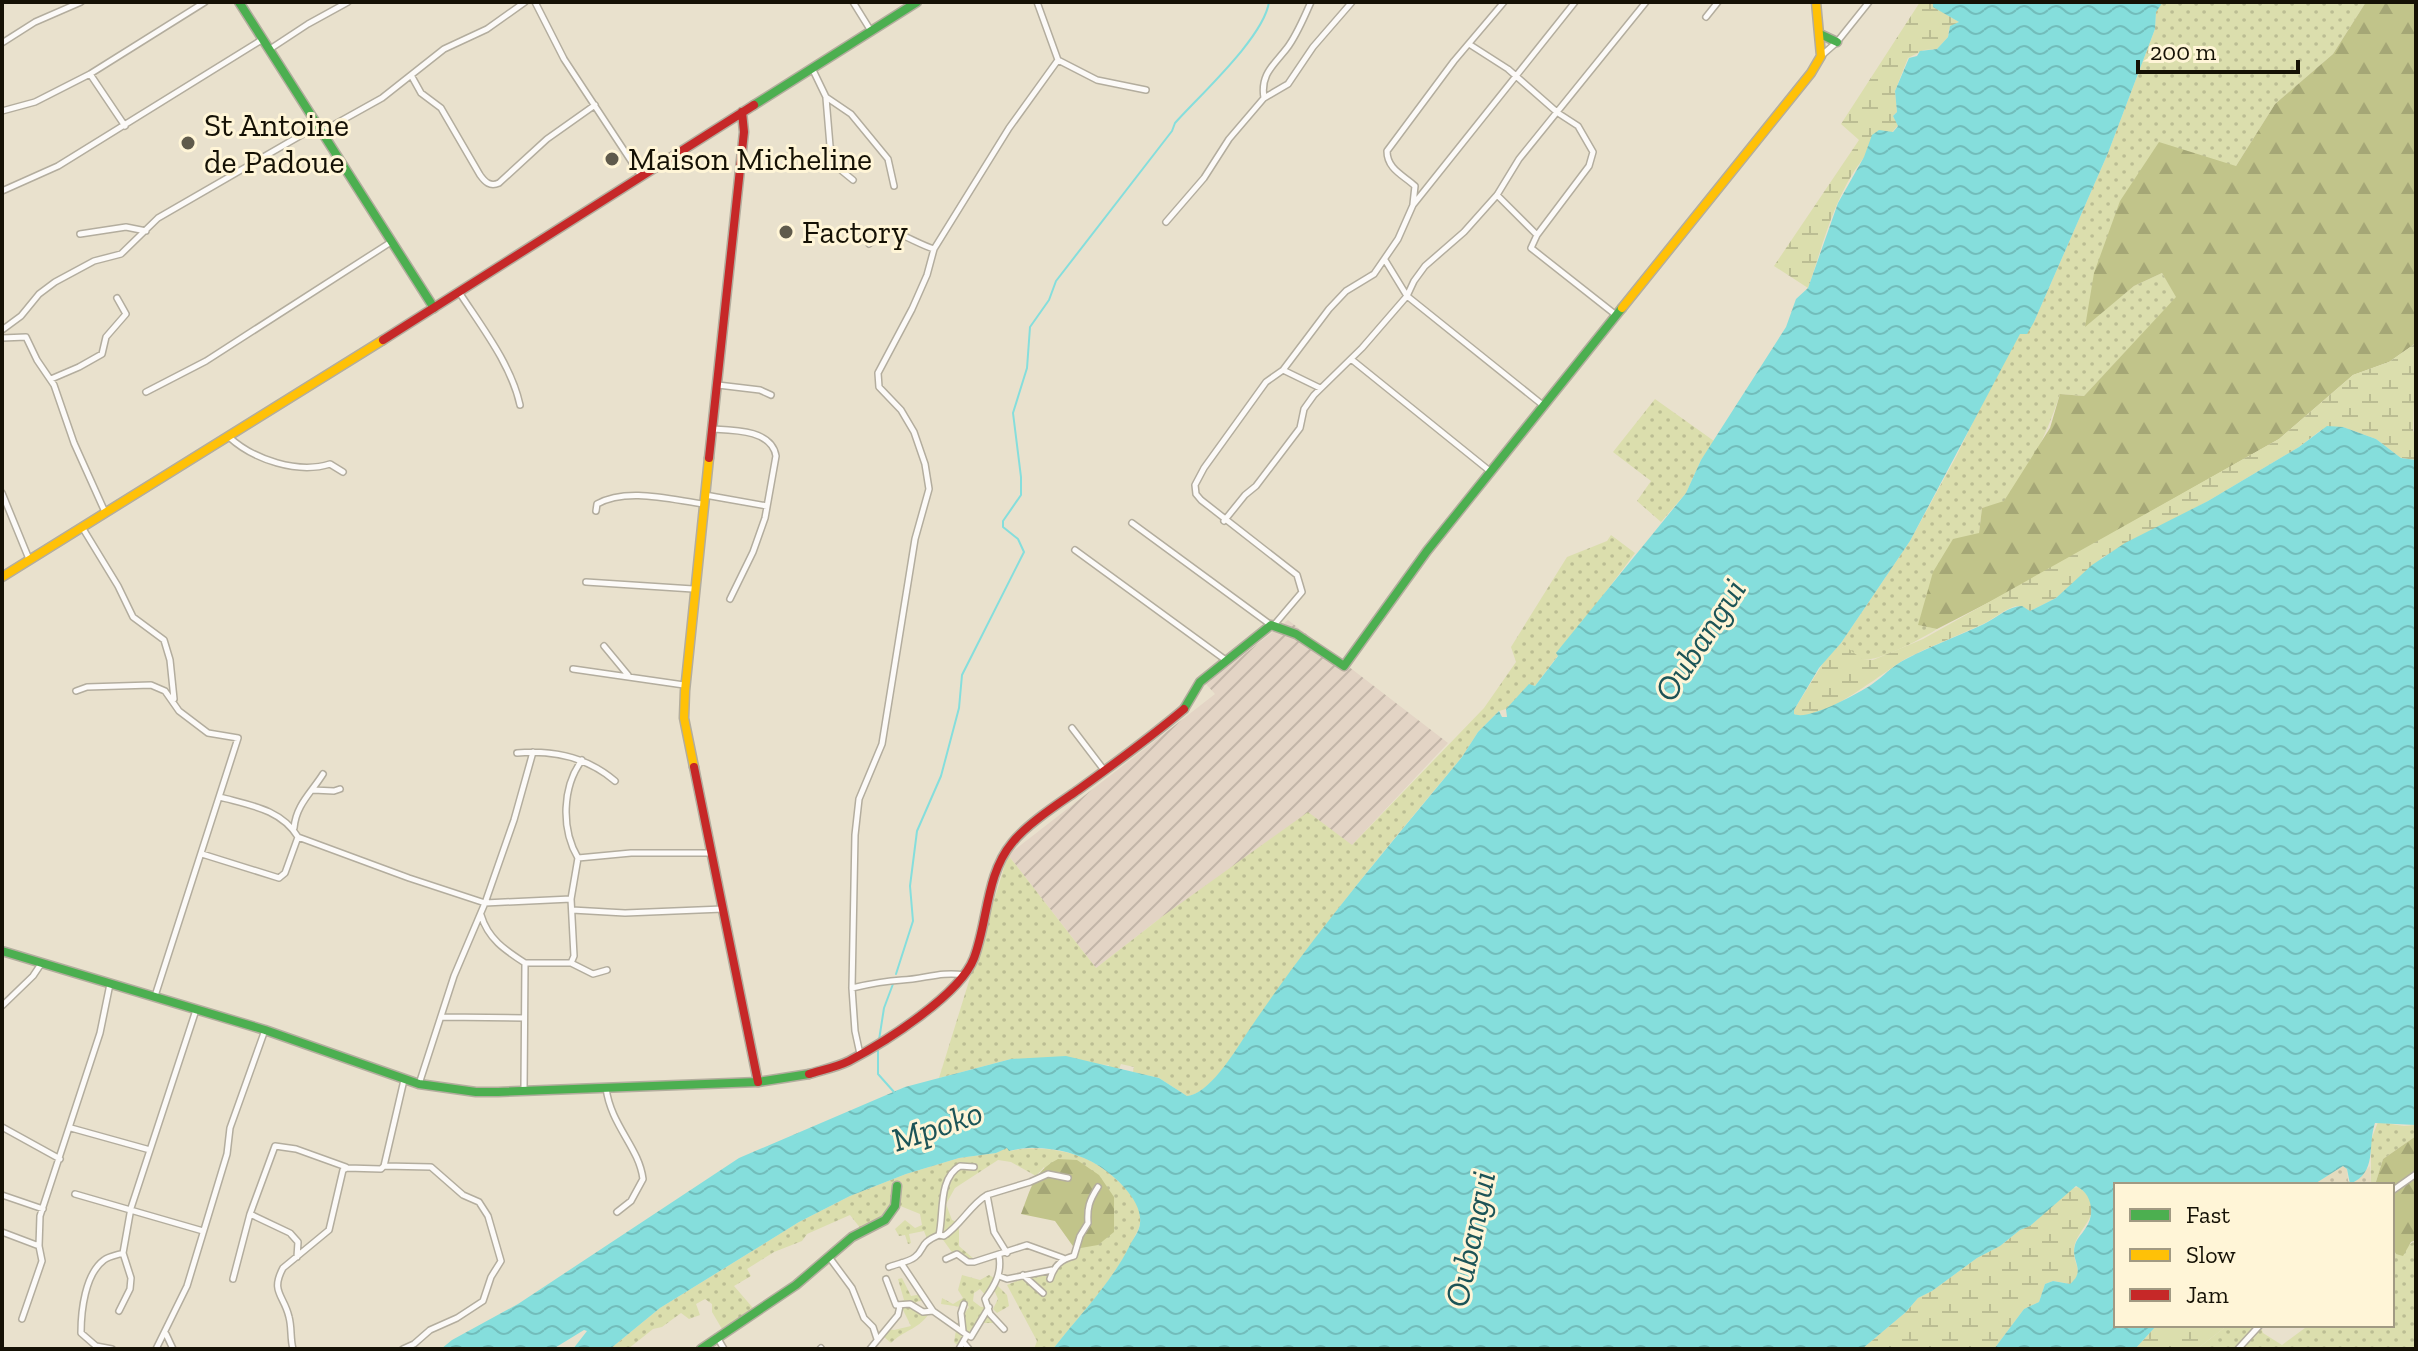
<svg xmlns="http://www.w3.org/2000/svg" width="2418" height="1351" font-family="'Zilla Slab',serif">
<defs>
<pattern id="industrial-furrows" width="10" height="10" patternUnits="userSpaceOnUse" patternTransform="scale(2)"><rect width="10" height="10" fill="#e3d4c5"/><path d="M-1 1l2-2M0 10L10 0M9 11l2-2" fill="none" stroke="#c2b5a8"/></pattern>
<pattern id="grass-dots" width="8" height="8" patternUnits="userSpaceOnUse" patternTransform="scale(2)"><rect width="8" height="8" fill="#dbdead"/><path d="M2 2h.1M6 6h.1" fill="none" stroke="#bbbd93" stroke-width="1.8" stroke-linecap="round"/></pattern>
<pattern id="forest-firs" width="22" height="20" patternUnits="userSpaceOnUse" patternTransform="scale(2)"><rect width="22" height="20" fill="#c1c48a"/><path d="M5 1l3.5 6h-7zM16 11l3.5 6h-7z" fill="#a5a776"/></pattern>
<pattern id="wetland-marsh" width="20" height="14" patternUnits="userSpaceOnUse" patternTransform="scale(2)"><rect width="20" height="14" fill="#dbdead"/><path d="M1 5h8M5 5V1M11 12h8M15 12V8" fill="none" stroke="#bbbd93"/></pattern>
<pattern id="sand-dots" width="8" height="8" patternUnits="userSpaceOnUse" patternTransform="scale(2)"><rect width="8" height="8" fill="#e4dbbe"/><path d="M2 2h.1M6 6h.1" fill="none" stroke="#c3bba2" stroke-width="1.8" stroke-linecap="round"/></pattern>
<pattern id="water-waves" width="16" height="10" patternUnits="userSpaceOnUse" patternTransform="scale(2)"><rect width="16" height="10" fill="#85dedc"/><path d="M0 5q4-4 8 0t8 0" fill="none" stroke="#72bdbb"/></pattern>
</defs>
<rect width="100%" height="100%" fill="#e9e1cd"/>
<path fill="url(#industrial-furrows)" d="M1288,620l160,123 -96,102 -189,71 -67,52 -88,-113 207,-161 -9,-10z"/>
<path fill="url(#grass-dots)" d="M2163,2h203l-33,52 -58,50 -39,62 -151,160 49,-40 28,-13 15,24 -93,99 -24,-2c-9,29 -33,85 -54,106 -6,4 -17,6 -24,8l-3,25 -60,92 18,4c-12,8 -62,35 -75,30 -7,-3 -15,-11 -21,-16l69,-102 47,-86 35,-72 28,-50 14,-11 74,-169 47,-124 1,-18z
M1655,399l59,42 -13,19 -15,33 -25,29 -24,-21 14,-20 -38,-29z
M1611,535l24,18 -100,133 -6,-1 -23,24 -7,2 -21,21 -16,25c-76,91 -151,181 -217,280 -11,17 -37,58 -58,59l-28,-18 -26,-6 1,-5 -13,-3 -2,5 -11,-1 1,-3 -98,-6 -72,19 69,-223 88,113 67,-52 145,-104 44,33 132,-137 32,-46 -5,-15 56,-90 40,-16z
M2378,1122l26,4 12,-1v11l-33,23 -8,26h-4v-45z
M1008,1147l2,4c27,-6 65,-1 89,15 16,11 45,34 41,57 0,5 -5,12 -7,17 -20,42 -52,73 -80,109h-19l3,-8 -30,-56 69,-28 -1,-8 -31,-82 -8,9 -25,-14 -13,-2 -43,28 -9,16 6,16 7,3v23l16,14 -21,-5 -13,-18 -14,2 -3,-8 -15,3 2,9 -3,1 -3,-9 -6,1 -4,-7 10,-9 10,8 7,-3 -2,-11 -27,-11 -10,14 -22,12 -11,-14 -43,19 -5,7 -28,11 -27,17 4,7 -17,10 19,22 -31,21 -10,-17v-8l-7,-5 -9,5 4,11 -11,4 -8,-6 -19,14 -9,2 -25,20h-18l50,-41 139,-86 51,-26 56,-22 53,-16 37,-5z
M2416,1240v109h-219l31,-24h32l3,8 19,12 27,-20h83v-78l4,7z
M962,1275l18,5 9,-5 10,6 -2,4 10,10 2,11 -12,7 -4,-4 5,-10 -3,-7 -4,-1 -5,5 -6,-7 -6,4 -1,8 8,6h6l10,16h-18l-8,13 -12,11 -5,-5 3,-18 12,-17 -4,-5 -4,5 -20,-3 1,-6 11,6 10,-6 -5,-8z
M902,1278l9,18 11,-2 2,6 -8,2 3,11 9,2c-11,15 -24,15 -37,28l-8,-7 5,-7 6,1 17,-4 -12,-24 5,-2 -6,-21z"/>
<path fill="url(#forest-firs)" d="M2366,2h50v341l-27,19 -36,13 -74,64 -270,153 -72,37 -19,-4 15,-53 20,-33 26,-6 3,-25 22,-7 46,-73 10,-34 24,2 92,-99 -14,-24 -28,13 -49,41 9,-54 26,-72 39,-59 77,24 39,-62 58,-50z
M2416,1136v104l-5,2 -8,14 -7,-2 -4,-7v-62h-17l8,-26z
M1058,1159l19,1 22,15 15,22v35l-16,13 -23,4 -20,-28 -34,-7c10,-25 12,-42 37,-55z"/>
<path fill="url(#wetland-marsh)" d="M1920,2h13l1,5 25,15 -10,7 -1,8 -11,12 -13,1 -16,8 -13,33 2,21 -4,4 5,9c-9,13 -26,22 -36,35 -28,37 -39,85 -54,128l-34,-22 85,-126 -18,-16z
M2416,343l-3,88 3,2v27l-15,-2 -25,-19 -33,-12 -22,3 -22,17 -91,54 -105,56 -47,41 -26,13c-5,-3 -10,-7 -17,-4 -11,4 -21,13 -32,18 -24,11 -50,21 -74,33 -23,13 -88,68 -113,56v-4l31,-50 16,-17 21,16 11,1 50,-21 356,-200 74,-64 36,-13z
M2079,1187c32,26 -4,40 -5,63 -1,15 11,21 -3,34l-18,-3 -8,3 -6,18 -15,7 -30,40h-132l44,-37 12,-14 14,-7 45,-33 23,-12 20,-16 10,-4 42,-38z
M2157,1325h71l-31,24h-62z"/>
<path fill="url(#sand-dots)" d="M2343,1166l4,3 1,12 4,3 18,-18 1,19h-58z"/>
<path fill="url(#water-waves)" d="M1933,2h230l-7,10 -1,17 -47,124 -74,169 -7,12h-7l-110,207 -69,102 -22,25 -25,42v4c14,7 63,-20 77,-29 13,-9 21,-19 35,-26 25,-13 52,-23 78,-35 12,-6 25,-18 38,-18l8,5 26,-13 36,-33 33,-22 83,-42 91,-54 28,-21 16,1 33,12 25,19 15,2v665l-41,-2c-8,23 3,49 -25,61l-3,-15 -4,-3 -30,19h-197v140h41l-22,24h-141l30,-40 15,-7 6,-18 8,-3 17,3c17,-14 0,-23 5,-39 2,-7 7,-11 10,-16 11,-14 7,-36 -9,-43l-46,40 -10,4 -20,16 -23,12 -45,33 -14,7 -12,14 -44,37h-809c27,-35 57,-64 77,-104 3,-6 10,-15 10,-22 3,-22 -25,-47 -41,-57 -25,-16 -62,-22 -90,-15l-2,-3 -11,5 -37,5 -53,16 -56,22 -51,26 -139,86 -50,41h-37l14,-18 -3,-1 -31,19h-112l11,-9 66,-36 221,-146 166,-71 106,-28 55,-3 93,22 28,18c21,-1 47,-43 58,-60 65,-98 142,-188 217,-279l16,-25 21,-21 3,6h5l-1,-8 23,-25 6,2 23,-30 -2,-3 8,-10 122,-150 15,-33 85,-133 10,-28 12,-11 30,-85 26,-46 8,-22 7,-5 14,2 5,-6 -5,-10 4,-4 -2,-21 14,-33 8,-2 3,-5 17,-2 11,-12 2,-11 9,-4 -26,-15z"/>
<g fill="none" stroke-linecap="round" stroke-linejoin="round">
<path stroke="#85dedc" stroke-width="2" d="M896,974l17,-53 -3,-35 7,-55 24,-55 18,-68 3,-33 62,-123 -6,-13 -15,-12v-6l18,-26v-18l-8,-64 14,-45 3,-41 19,-27 7,-19 116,-150 3,-8c25,-28 89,-86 94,-121
M879,1040l5,-32 9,-24
M878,1051v23l16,18"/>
<g stroke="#b3ad9e" stroke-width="8">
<path id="street" d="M535,2l29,57 77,117
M853,2l18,29
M1706,17l12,-15
M2,43l33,-21 46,-20
M1469,44l39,25 50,44 20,13 15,26 -4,14 -52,69 -6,13 85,67
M270,49l38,-25 40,-22
M1821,56l16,-14 32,-40
M1058,60l39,20 49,10
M812,68l14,29 25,17 37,45 6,27
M90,74l35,52
M411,75l10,18 20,15 39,67c5,7 10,12 19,8l48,-44 48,-34
M826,98l4,48 12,25 11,9
M1264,98c-4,-24 10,-33 23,-50 10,-13 17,-31 24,-46
M2,111l33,-9 55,-28 115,-72
M321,132l61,-34 62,-49 43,-20 38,-27
M2,191l56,-25 205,-127
M1497,195l40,40
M1413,204l2,-18c-12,-11 -28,-17 -28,-35l67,-90 50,-59
M1166,222l38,-44 25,-39 35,-41 24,-14 25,-37 39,-45
M80,234l46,-7 20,4
M869,244l17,-14c12,1 34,15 48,19
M1385,260l22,36 137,110
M459,292c22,34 52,72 61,113
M2,330l19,-14 18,-22 16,-12 39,-21 27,-7 37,-36 159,-92
M2,338l24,-1 11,23 17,25 20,58 31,69
M1351,359l140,113
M1283,370l37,18
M51,379l28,-12 23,-13 4,-17 20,-23 -9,-16
M718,385l42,5 11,5
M146,392l60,-31 185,-119
M713,429c21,1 59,1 63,27l-11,62 -12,34 -23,47
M229,437c25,23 69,37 101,27l13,8
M2,493l27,66
M705,495l62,11
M596,511l1,-7c30,-17 75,-4 107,0
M1224,521l21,-26 11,-9 44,-58 4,-19 10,-14 48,-47 45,-52 7,-15 11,-15 39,-34 33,-37 22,-36 127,-157
M1132,523l139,102
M82,527l36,59 15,31 31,23 6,20 4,39
M1075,550l152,111
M586,582l107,7
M1274,625l28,-33 -5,-17 -96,-75 -5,-6 -1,-9 9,-17 62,-86 17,-12 46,-61 17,-18 28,-17 24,-35 15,-34 162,-203
M604,646l24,29
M573,669l111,16
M76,691l11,-4 64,-2 14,6 14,20 29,22 30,5 -83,258
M1072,728l32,42
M517,753c36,-3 70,4 98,28
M313,790l21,1 6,-2
M220,797c29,8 61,12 78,40
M294,828c2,-23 17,-35 29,-54
M202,854l77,24 6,-5 13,-36 111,41 76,25 86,-4
M578,858c-17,-29 -16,-71 4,-98
M572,910l53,3 98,-4
M481,915c7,24 24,35 44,48
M571,963l22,11 14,-4
M852,988c17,-4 33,-7 50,-8 23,-1 38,-9 63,-5
M2,1006l31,-30 8,-12
M441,1017l83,1
M860,1054l-5,-23 -3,-43 3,-153 4,-36 23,-55 33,-205 14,-50 -4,-25 -11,-32 -13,-22 -22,-23 -1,-14 34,-64 15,-34 7,-26 75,-121 49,-68 -21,-58
M419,1084l35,-108 31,-73 29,-83 19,-68
M606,1088c5,38 33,59 37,91l-12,22 -14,11
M524,1090l1,-127h46l3,-7 -3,-57 7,-41 53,-5h80
M2,1127l58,32
M71,1128l79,22
M2392,1191l24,-17
M75,1194l128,37
M2,1195l41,14
M250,1214l40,19 8,9 -1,15
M2,1232l37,14
M939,1235c5,-21 -1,-57 21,-69l14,1
M1007,1253l-13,-21 -7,-37 43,-13 18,-8 20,4
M999,1256c3,17 -4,29 -14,43l5,15 14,15
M829,1257l23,31 12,30 9,9 4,12
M946,1259l11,-5 11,8h6l53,-17 36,13
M901,1263l32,48 34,24 4,2 18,-30
M889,1267c7,-3 20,-5 26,-10 11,-9 3,-13 24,-22l5,1c17,-11 26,-31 43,-41
M1023,1275l20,18
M999,1276l8,3 45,-9
M233,1279l17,-65 25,-68 21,3 50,18
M886,1279l10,26 14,-1 13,8 10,-1
M1050,1279c4,-13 11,-20 24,-23l6,-20 8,-13c-1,-15 1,-22 10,-36
M119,1311l11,-22 1,-11 -8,-25 8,-45 65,-198
M22,1319l20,-58 -3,-15 1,-30 60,-183 10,-49
M963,1331l-2,-18 3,-9
M166,1334l7,15
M717,1337l7,12
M964,1343l5,6
M112,1349l-16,-3 -15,-13c0,-22 4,-59 23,-73 5,-4 13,-5 19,-7
M156,1349l31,-63 40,-132 3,-26 35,-98
M293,1349c-3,-11 -1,-21 -4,-32 -5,-22 -19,-25 -6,-49l46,-38 14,-60 4,-2 34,1 3,-3
M403,1349l11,-5 16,-14 27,-12 26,-17 8,-24 10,-16 -13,-45 -9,-14 -16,-7 -32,-28 -47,-1 20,-86
M820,1349l1,-1
M870,1349l28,-34 2,-9
M959,1349l8,-14
M2238,1349l22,-24"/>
</g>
<g stroke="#b3ad9e" stroke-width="11">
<path id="fast" d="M239,2l195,306
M1820,34l17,8
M754,105l163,-103
M1184,709l16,-27 71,-57 25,9 48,32 83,-115 195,-243
M2,951l263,79 154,54 57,8h22l260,-10 51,-8
M701,1349l95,-64 56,-48 33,-17 10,-14 2,-20"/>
</g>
<g stroke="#b3ad9e" stroke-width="11">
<path id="slow" d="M1622,308l189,-235 10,-17 -5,-54
M2,577l381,-237
M694,767l-10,-49 1,-27 24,-233"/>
</g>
<g stroke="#b3ad9e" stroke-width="11">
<path id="jam" d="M383,340l371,-235
M709,458l35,-326 -2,-20
M694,767l64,315
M809,1074c13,-4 28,-7 40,-13 36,-19 111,-66 125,-103 14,-37 12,-84 38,-115 15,-19 46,-39 66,-53 36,-26 72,-52 106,-81"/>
</g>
<use href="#street" stroke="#fcfaf8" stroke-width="5"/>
<use href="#fast" stroke="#4caf50" stroke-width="8"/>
<use href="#slow" stroke="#ffc107" stroke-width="8"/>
<use href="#jam" stroke="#c62828" stroke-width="8"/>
</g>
<g fill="#5f5a4b" stroke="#fff5d7" stroke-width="3">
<circle cx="188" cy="143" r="8"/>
<circle cx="612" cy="159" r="8"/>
<circle cx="786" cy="232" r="8"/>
</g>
<g text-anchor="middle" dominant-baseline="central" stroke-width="6" stroke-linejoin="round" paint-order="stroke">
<g font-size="32" fill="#151105" stroke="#fff5d7" text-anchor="start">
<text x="204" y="125">St Antoine<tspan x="204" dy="37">de Padoue</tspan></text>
<text x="628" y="159">Maison Micheline</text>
<text x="802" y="232">Factory</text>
</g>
<g font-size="34" font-style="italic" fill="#1c5457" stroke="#fff5d7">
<text transform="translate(1700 640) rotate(-57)">Oubangui</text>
<text transform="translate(937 1126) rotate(-19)">Mpoko</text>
<text transform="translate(1470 1239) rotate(-78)">Oubangui</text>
</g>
</g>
<rect width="2418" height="1351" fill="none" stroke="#151105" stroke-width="8"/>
<rect x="2114" y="1183" width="280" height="144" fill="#fff5d7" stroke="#a19a83" stroke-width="2"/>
<rect x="2130" y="1209" width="40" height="12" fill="#4caf50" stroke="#a19a83" stroke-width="2"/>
<text x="2186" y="1223" font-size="24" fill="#151105">Fast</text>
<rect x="2130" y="1249" width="40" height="12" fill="#ffc107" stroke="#a19a83" stroke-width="2"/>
<text x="2186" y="1263" font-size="24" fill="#151105">Slow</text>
<rect x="2130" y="1289" width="40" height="12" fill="#c62828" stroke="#a19a83" stroke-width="2"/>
<text x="2186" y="1303" font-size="24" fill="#151105">Jam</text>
<path d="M2138 60v12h160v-12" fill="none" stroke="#151105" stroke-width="4"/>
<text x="2150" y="60" font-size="24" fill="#151105" stroke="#fff5d7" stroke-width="6" paint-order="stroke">200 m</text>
</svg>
